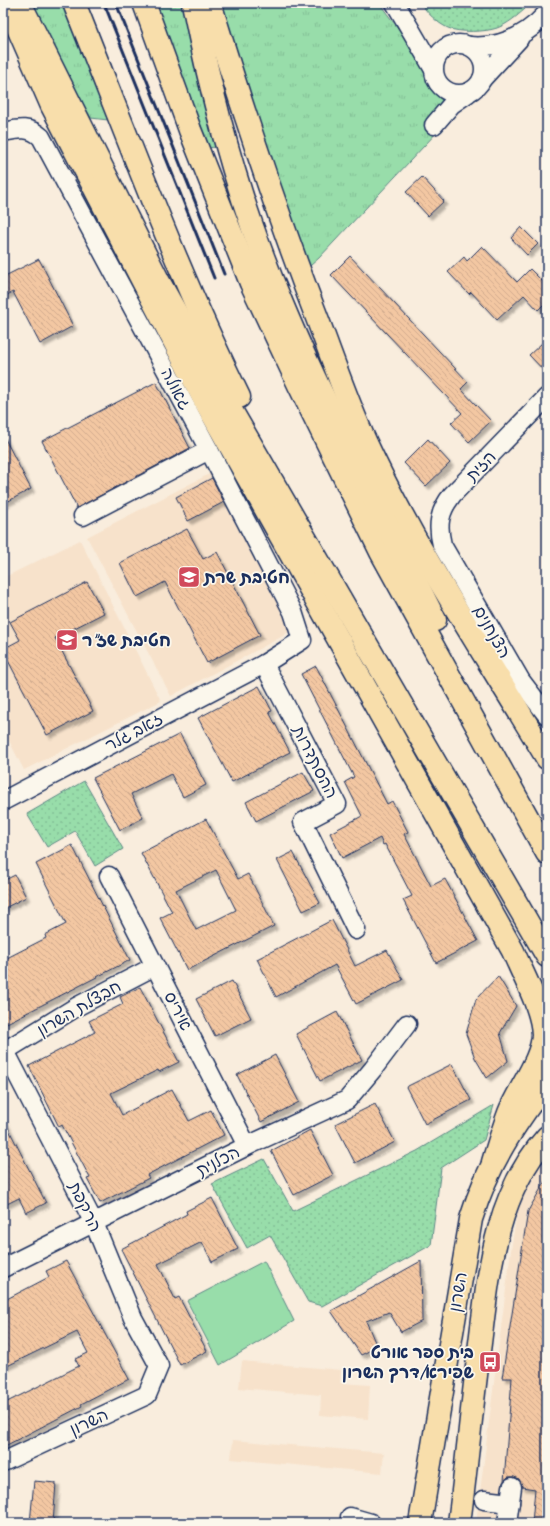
<svg xmlns="http://www.w3.org/2000/svg" width="550" height="1526" viewBox="0 0 550 1526" font-family="Caveat,'Playpen Sans Hebrew',sans-serif">
<defs>
<pattern id="grass-tufts" width="24" height="20" patternUnits="userSpaceOnUse"><rect width="24" height="20" fill="#98ddaa"/><path d="M3 7l-1-3M5 7V3M7 7l1-3M15 17l-1-3M17 17v-4M19 17l1-3" fill="none" stroke="#82be95"/></pattern>
<pattern id="park-dots" width="8" height="8" patternUnits="userSpaceOnUse"><rect width="8" height="8" fill="#98ddaa"/><path d="M2 2h.1M6 6h.1" fill="none" stroke="#82be95" stroke-width="1.8" stroke-linecap="round"/></pattern>
<pattern id="building-back-hatch" width="6" height="6" patternUnits="userSpaceOnUse"><rect width="6" height="6" fill="#f3c7a2"/><path d="M-1 5l2 2M0 0l6 6M5-1l2 2" fill="none" stroke="#d0ab8e"/></pattern>
<filter id="shadow"><feDropShadow dx="3.5" dy="3.5" stdDeviation="1" flood-color="#0004"/></filter>
</defs>
<rect width="100%" height="100%" fill="#f9eddd"/>
<filter id="ink" filterUnits="userSpaceOnUse"><feTurbulence type="fractalNoise" baseFrequency=".025" numOctaves="2"/><feDisplacementMap in="SourceGraphic" scale="8" xChannelSelector="R" yChannelSelector="G"/><feConvolveMatrix kernelMatrix="1 2 1 2 8 2 1 2 1" color-interpolation-filters="sRGB"/></filter>
<g filter="url(#ink)">
<g fill="#f7e2cb">
<path d="M217,470L296,626L283,636L171,696L87,537Z"/>
<path d="M80,540L161,701L24,770L3,729V578Z"/>
<path d="M547,1135V1523H476L511,1250L523,1176Z"/>
<path d="M242,1361L341,1370L340,1383L370,1385L368,1419L320,1415L321,1395L239,1388Z"/>
<path d="M233,1440L384,1453L382,1473L231,1459Z"/>
</g>
<g fill="url(#grass-tufts)" stroke="#5a8684">
<path d="M30,3H64L108,120L91,118L47,38Z"/>
<path d="M154,3H183L199,86L217,147L206,148Z"/>
<path d="M218,3H379L419,56L441,92L470,97L319,258L302,273Z"/>
</g>
<g fill="url(#park-dots)" stroke="#5a8684">
<path d="M421,3H519L525,9C517,16 508,24 497,28C486,32 459,33 448,28C437,23 427,13 421,3Z"/>
<path d="M84,781L123,849L95,866L75,831L47,847L27,814Z"/>
<path d="M494,1105L484,1140L441,1168L431,1245L322,1306L308,1302L270,1235L247,1248L212,1184L264,1159L293,1211L417,1151Z"/>
</g>
<path fill="#98ddaa" stroke="#5a8684" d="M264,1261L294,1321L220,1365L187,1301Z"/>
<g fill="url(#building-back-hatch)" stroke="#1b2f5e" fill-rule="evenodd" filter="url(#shadow)">
<path d="M422,177L444,201L428,216L406,192Z"/>
<path d="M521,227L538,244L527,255L511,238Z"/>
<path d="M482,246L517,282L530,269L547,286V301L538,310L524,295L497,320L471,292L469,294L448,272L464,257L467,261Z"/>
<path d="M350,256L468,382L461,389L491,421L469,442L451,423L462,413L331,275Z"/>
<path d="M39,259L73,326L40,344L13,292L3,297V277Z"/>
<path d="M542,343L547,349V374L529,355Z"/>
<path d="M156,382L190,448L77,508L42,441Z"/>
<path d="M3,435L31,489L3,504Z"/>
<path d="M428,439L450,463L426,486L404,463Z"/>
<path d="M212,478L224,502L188,521L176,497Z"/>
<path d="M187,529L203,559L217,552L260,635L207,663L165,582L137,597L120,563Z"/>
<path d="M87,582L104,613L55,638L93,711L47,735L3,651V649L20,640L10,622Z"/>
<path d="M316,666L387,804L392,801L408,832L404,834L431,886L445,879L478,941L436,963L403,900L412,896L385,844L383,845L380,838L342,858L330,833L362,816L345,782L354,777L301,674Z"/>
<path d="M259,686L272,711L269,712L290,752L232,782L198,718Z"/>
<path d="M180,734L206,785L183,797L171,774L131,794L143,818L120,830L93,778Z"/>
<path d="M303,772L314,791L256,821L246,802Z"/>
<path d="M206,819L238,879L248,874L274,926L187,970L160,918L172,912L141,853ZM216,870L236,910L196,930L176,890Z"/>
<path d="M72,845L130,960L3,1025V960L46,938L45,935L66,924L36,864Z"/>
<path d="M293,852L320,903L303,911L277,860Z"/>
<path d="M15,875L26,897L3,909V881Z"/>
<path d="M332,920L355,966L387,950L403,980L356,1004L335,965L276,997L257,959Z"/>
<path d="M498,976L516,1006L500,1033L508,1061L487,1078L475,1058L466,1034L476,999Z"/>
<path d="M232,981L251,1018L215,1036L196,999Z"/>
<path d="M140,987L179,1062L159,1072L158,1070L111,1093L122,1115L172,1089L189,1121L211,1110L224,1135L147,1175L149,1178L100,1203L87,1179L90,1178L62,1125L59,1127L29,1066L95,1032L89,1021L123,1004L120,997Z"/>
<path d="M337,1012L362,1060L320,1081L296,1034Z"/>
<path d="M275,1055L299,1102L261,1122L237,1075Z"/>
<path d="M452,1064L471,1100L425,1124L406,1087Z"/>
<path d="M375,1104L395,1142L355,1163L335,1124Z"/>
<path d="M3,1118L46,1203L26,1213L19,1198L3,1206Z"/>
<path d="M310,1130L333,1175L294,1195L271,1151Z"/>
<path d="M547,1178V1277L544,1305H547V1523H532L535,1489L522,1487L519,1479L514,1477H508L504,1481L512,1378H502L528,1211Z"/>
<path d="M212,1198L238,1249L212,1262L202,1242L158,1264L175,1299L179,1297L207,1351L180,1365L121,1249L187,1214L186,1211Z"/>
<path d="M66,1261L129,1379L81,1404L82,1406L3,1447V1404L79,1366L75,1359L88,1353L77,1332L3,1368V1301L49,1277L46,1271Z"/>
<path d="M421,1261L422,1321L401,1332L389,1312L366,1321L377,1347L361,1355L331,1311Z"/>
<path d="M34,1481L56,1483L53,1523H30Z"/>
</g>
<g fill="none" stroke-linecap="round" stroke-linejoin="round">
<g stroke="#1b2f5e" stroke-width="21">
<g id="minor">
<path d="M395,3L433,68"/>
<circle cx="459" cy="69" r="25"/>
<path d="M469,46C501,49 526,36 547,13"/>
<path d="M482,79L519,39"/>
<path d="M434,125L452,104L468,93"/>
<path d="M3,132C18,129 29,126 41,137L209,450L293,612L302,640L264,664L3,801"/>
<path d="M547,397L452,495C439,512 437,525 442,545L521,681L547,715"/>
<path d="M83,516L209,450"/>
<path d="M264,664L337,804L303,822L356,930"/>
<path d="M109,876L247,1146"/>
<path d="M3,1052L78,1006L155,966"/>
<path d="M3,1268L247,1146L347,1100L373,1069L407,1024"/>
<path d="M3,1462L147,1395L159,1366L133,1318L94,1223L5,1051"/>
<path d="M484,1500L510,1503"/>
<path d="M350,1517L371,1523"/>
<path d="M507,1523L512,1487"/>
</g>
</g>
<g stroke="#1b2f5e" stroke-width="25">
<g id="major">
<path d="M7,3L52,106L205,401L513,951C523,975 542,1008 543,1034C543,1058 518,1090 509,1113C503,1129 498,1146 493,1162"/>
<path d="M210,3C243,111 278,217 319,323C334,363 348,404 366,443C417,553 485,654 547,758"/>
<path d="M420,1523L471,1219C488,1164 513,1126 547,1081"/>
<path d="M459,1523C467,1463 472,1403 480,1343C489,1270 496,1194 547,1137"/>
</g>
</g>
<g stroke="#1b2f5e" stroke-width="25">
<g id="highway">
<path d="M20,3L158,280L209,372L547,956"/>
<path d="M74,3C127,135 176,269 239,397"/>
<path d="M144,3L190,130L251,283L299,385L381,552L547,853"/>
<path d="M193,3C213,105 241,208 282,304C327,412 383,516 435,620"/>
</g>
</g>
<use href="#minor" stroke="#fbf7ec" stroke-width="18"/>
<use href="#major" stroke="#f8deab" stroke-width="22"/>
<use href="#highway" stroke="#f8deab" stroke-width="22"/>
<g stroke="#1b2f5e" stroke-width="3">
<path d="M104,3L214,278"/>
<path d="M116,3L224,274"/>
</g>
</g>
</g>
<defs>
<g id="school-square" transform="scale(1.15)"><rect x="-9" y="-9" width="18" height="18" rx="4" fill="#d1495b" stroke="#fbf7ec"/><path d="M0-5L7-2L0 1L-7-2ZM-4 1L0 2.5L4 1V4Q0 6-4 4Z" fill="#fff"/></g>
<g id="bus-square" transform="scale(1.15)"><rect x="-9" y="-9" width="18" height="18" rx="4" fill="#d1495b" stroke="#fbf7ec"/><path d="M-5-6H5V4H4V6H2V4H-2V6H-4V4H-5ZM-3.5-4V0h7V-4ZM-3.5 1.2v1.5H-2V1.2ZM2 1.2v1.5H3.5V1.2Z" fill="#fff"/></g>
</defs>
<g fill-rule="evenodd">
<use href="#school-square" x="189" y="577"/>
<use href="#school-square" x="67" y="640"/>
<use href="#bus-square" x="490" y="1362"/>
</g>
<g text-anchor="middle" dominant-baseline="central" stroke-width="3.5" stroke-linejoin="round" paint-order="stroke">
<g font-size="17" fill="#1b2f5e" stroke="#fbf7ec">
<text transform="translate(176 389) rotate(62)">גאולה</text>
<text transform="translate(481 466) rotate(-46)">הזית</text>
<text transform="translate(492 632) rotate(60)">הצנחנים</text>
<text transform="translate(134 732) rotate(-28)">זאב גלר</text>
<text transform="translate(315 762) rotate(63)">ההסתדרות</text>
<text transform="translate(79 1008) rotate(-30)">חבצלת השרון</text>
<text transform="translate(178 1011) rotate(63)">איריס</text>
<text transform="translate(218 1161) rotate(-27)">הכלנית</text>
<text transform="translate(85 1207) rotate(64)">הרקפת</text>
<text transform="translate(458 1292) rotate(-80)">השרון</text>
<text transform="translate(89 1422) rotate(-25)">השרון</text>
</g>
<g font-size="17" font-weight="bold" fill="#1b2f5e" stroke="#fbf7ec" text-anchor="start">
<text x="204" y="577">חטיבת שרת</text>
<text x="82" y="640">חטיבת שז"ר</text>
<text x="474" y="1352" text-anchor="end">בית ספר אורט<tspan x="474" dy="20">שפירא/דרך השרון</tspan></text>
</g>
</g>
<rect width="550" height="1526" fill="none" stroke="#fbf7ec" stroke-width="16"/>
<rect x="8" y="8" width="534" height="1510" fill="none" stroke="#1b2f5e" stroke-width="1.5" filter="url(#ink)"/>
</svg>
